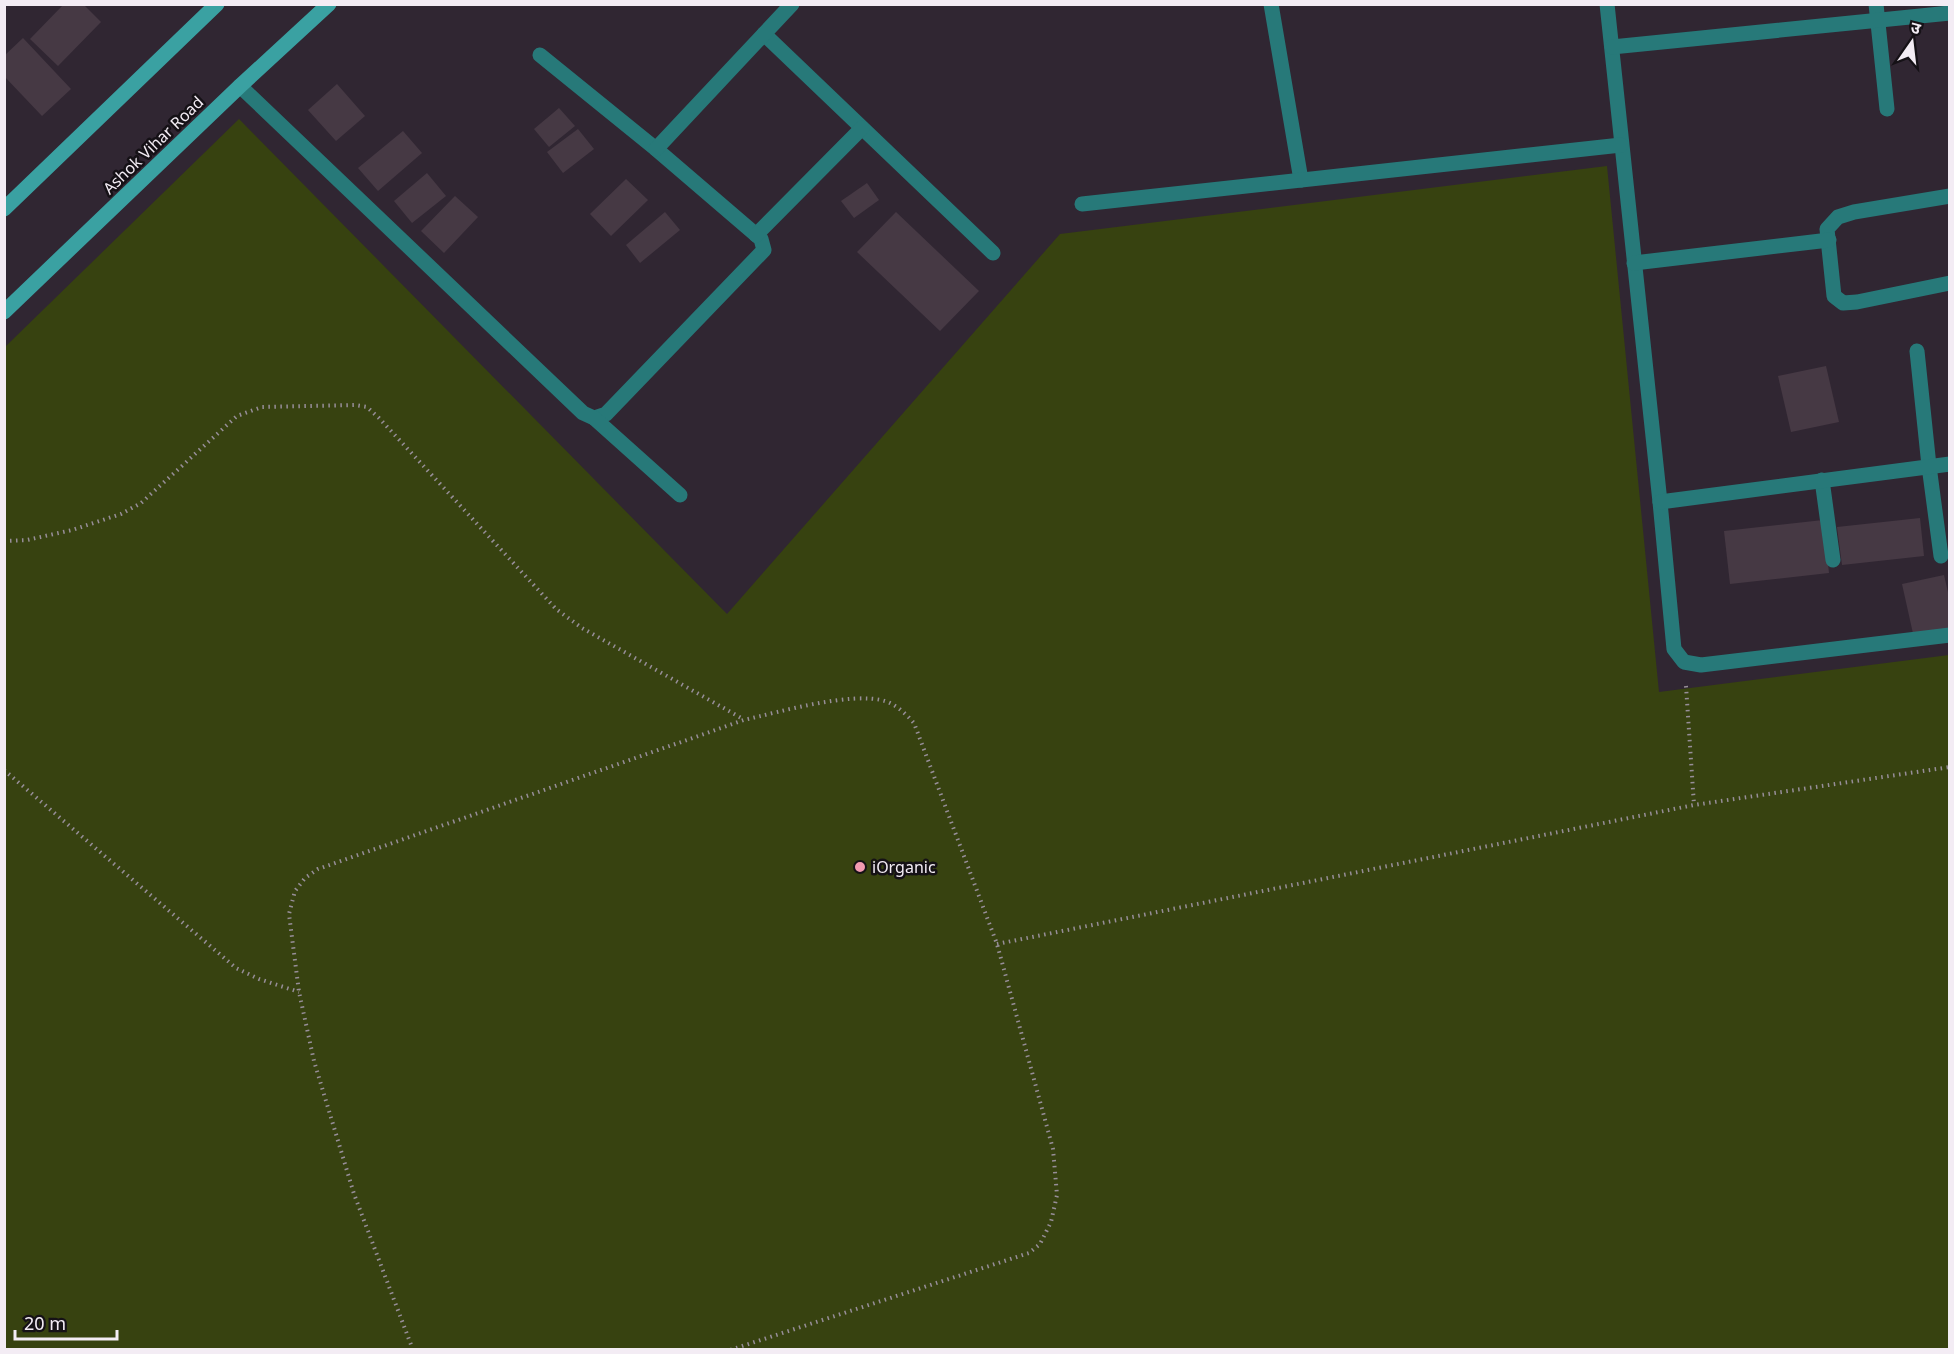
<svg xmlns="http://www.w3.org/2000/svg" width="1954" height="1354" viewBox="0 0 1954 1354" font-family="'Noto Sans','Noto Sans Devanagari',sans-serif">
<rect width="100%" height="100%" fill="#302632"/>
<path fill="#374210" d="M239,119L727,614L1060,234L1607,166L1659,692L1949,655V1349H5V347Z"/>
<g fill="#463944">
<path d="M64,4H83L101,22L58,66L30,39Z"/>
<path d="M23,38L71,89L42,116L4,76V56Z"/>
<path d="M337,84L365,116L336,141L308,110Z"/>
<path d="M559,108L575,126L549,147L534,129Z"/>
<path d="M578,129L594,149L563,173L547,152Z"/>
<path d="M403,131L422,153L378,191L358,168Z"/>
<path d="M427,173L446,196L412,223L394,201Z"/>
<path d="M626,179L648,200L611,236L590,214Z"/>
<path d="M867,183L879,200L854,218L841,201Z"/>
<path d="M455,196L478,217L444,253L421,231Z"/>
<path d="M665,212L680,230L640,263L626,245Z"/>
<path d="M896,212L979,291L940,331L857,252Z"/>
<path d="M1826,366L1839,422L1791,432L1778,376Z"/>
<path d="M1920,518L1924,556L1842,565L1837,527Z"/>
<path d="M1823,520L1829,573L1730,584L1724,531Z"/>
<path d="M1944,575L1950,601V629L1914,638L1902,584Z"/>
</g>
<g fill="none" stroke-linecap="round" stroke-linejoin="round">
<g stroke="#978e98" stroke-width="4" stroke-dasharray="1.5 4.5" stroke-linecap="butt">
<path d="M4,541L27,540L72,530L121,514L141,503L237,416L262,407L355,405L367,407L379,418L556,609L582,628L743,719"/>
<path d="M1686,686L1694,805"/>
<path d="M4,770L236,968L259,979L299,992"/>
<path d="M997,944L1694,805L1950,767"/>
<path d="M413,1350L354,1194L314,1061L299,992L289,914L295,891L305,878L318,869L744,720C779,712 852,691 885,701C897,705 906,714 914,723L997,944L1053,1149L1057,1195L1051,1222L1040,1244L1029,1253L730,1350"/>
</g>
<g stroke="#277979" stroke-width="15">
<path d="M1271,4L1301,180"/>
<path d="M1607,4L1660,502L1674,649L1684,662L1701,665L1950,635"/>
<path d="M1876,4L1887,109"/>
<path d="M764,34L993,253"/>
<path d="M1612,47L1950,13"/>
<path d="M540,55L656,149L761,239L764,250L606,414L594,418"/>
<path d="M240,86L583,413L594,418L680,495"/>
<path d="M656,149L792,4"/>
<path d="M1950,196L1854,212L1838,217L1827,229L1834,296L1843,303L1857,302L1950,283"/>
<path d="M1082,204L1621,145"/>
<path d="M756,235L862,128"/>
<path d="M1634,263L1829,240"/>
<path d="M1917,351L1929,466L1941,556"/>
<path d="M1822,480L1833,560"/>
<path d="M1660,502L1950,464"/>
</g>
<g stroke="#3aa1a2" stroke-width="15">
<path d="M4,209L217,4"/>
<path d="M4,312L240,86L329,4"/>
</g>
</g>
<circle fill="#f19ab1" stroke="#151116" stroke-width="2" cx="860" cy="867" r="6"/>
<g text-anchor="middle" dominant-baseline="central" stroke-width="5" stroke-linejoin="round" paint-order="stroke">
<g font-size="16" fill="#f3ecf4" stroke="#151116">
<text transform="translate(153 145) rotate(-44)">Ashok Vihar Road</text>
</g>
<g font-size="16" fill="#f3ecf4" stroke="#151116" text-anchor="start">
<text x="872" y="867">iOrganic</text>
</g>
</g>
<rect width="1954" height="1354" fill="none" stroke="#f3ecf4" stroke-width="12"/>
<g transform="translate(1912 42) rotate(14)" stroke="#151116" stroke-width="4.5" paint-order="stroke">
<path d="M0-4.5L10 22L0 15L-10 22Z" fill="#f3ecf4"/>
<text y="-9" font-size="16" font-weight="bold" text-anchor="middle" fill="#f3ecf4">उ</text>
</g>
<path d="M15 1330v9h102v-9" fill="none" stroke="#f3ecf4" stroke-width="3"/>
<text x="24" y="1330" font-size="18" fill="#f3ecf4" stroke="#151116" stroke-width="4.5" paint-order="stroke">20 m</text>
</svg>
